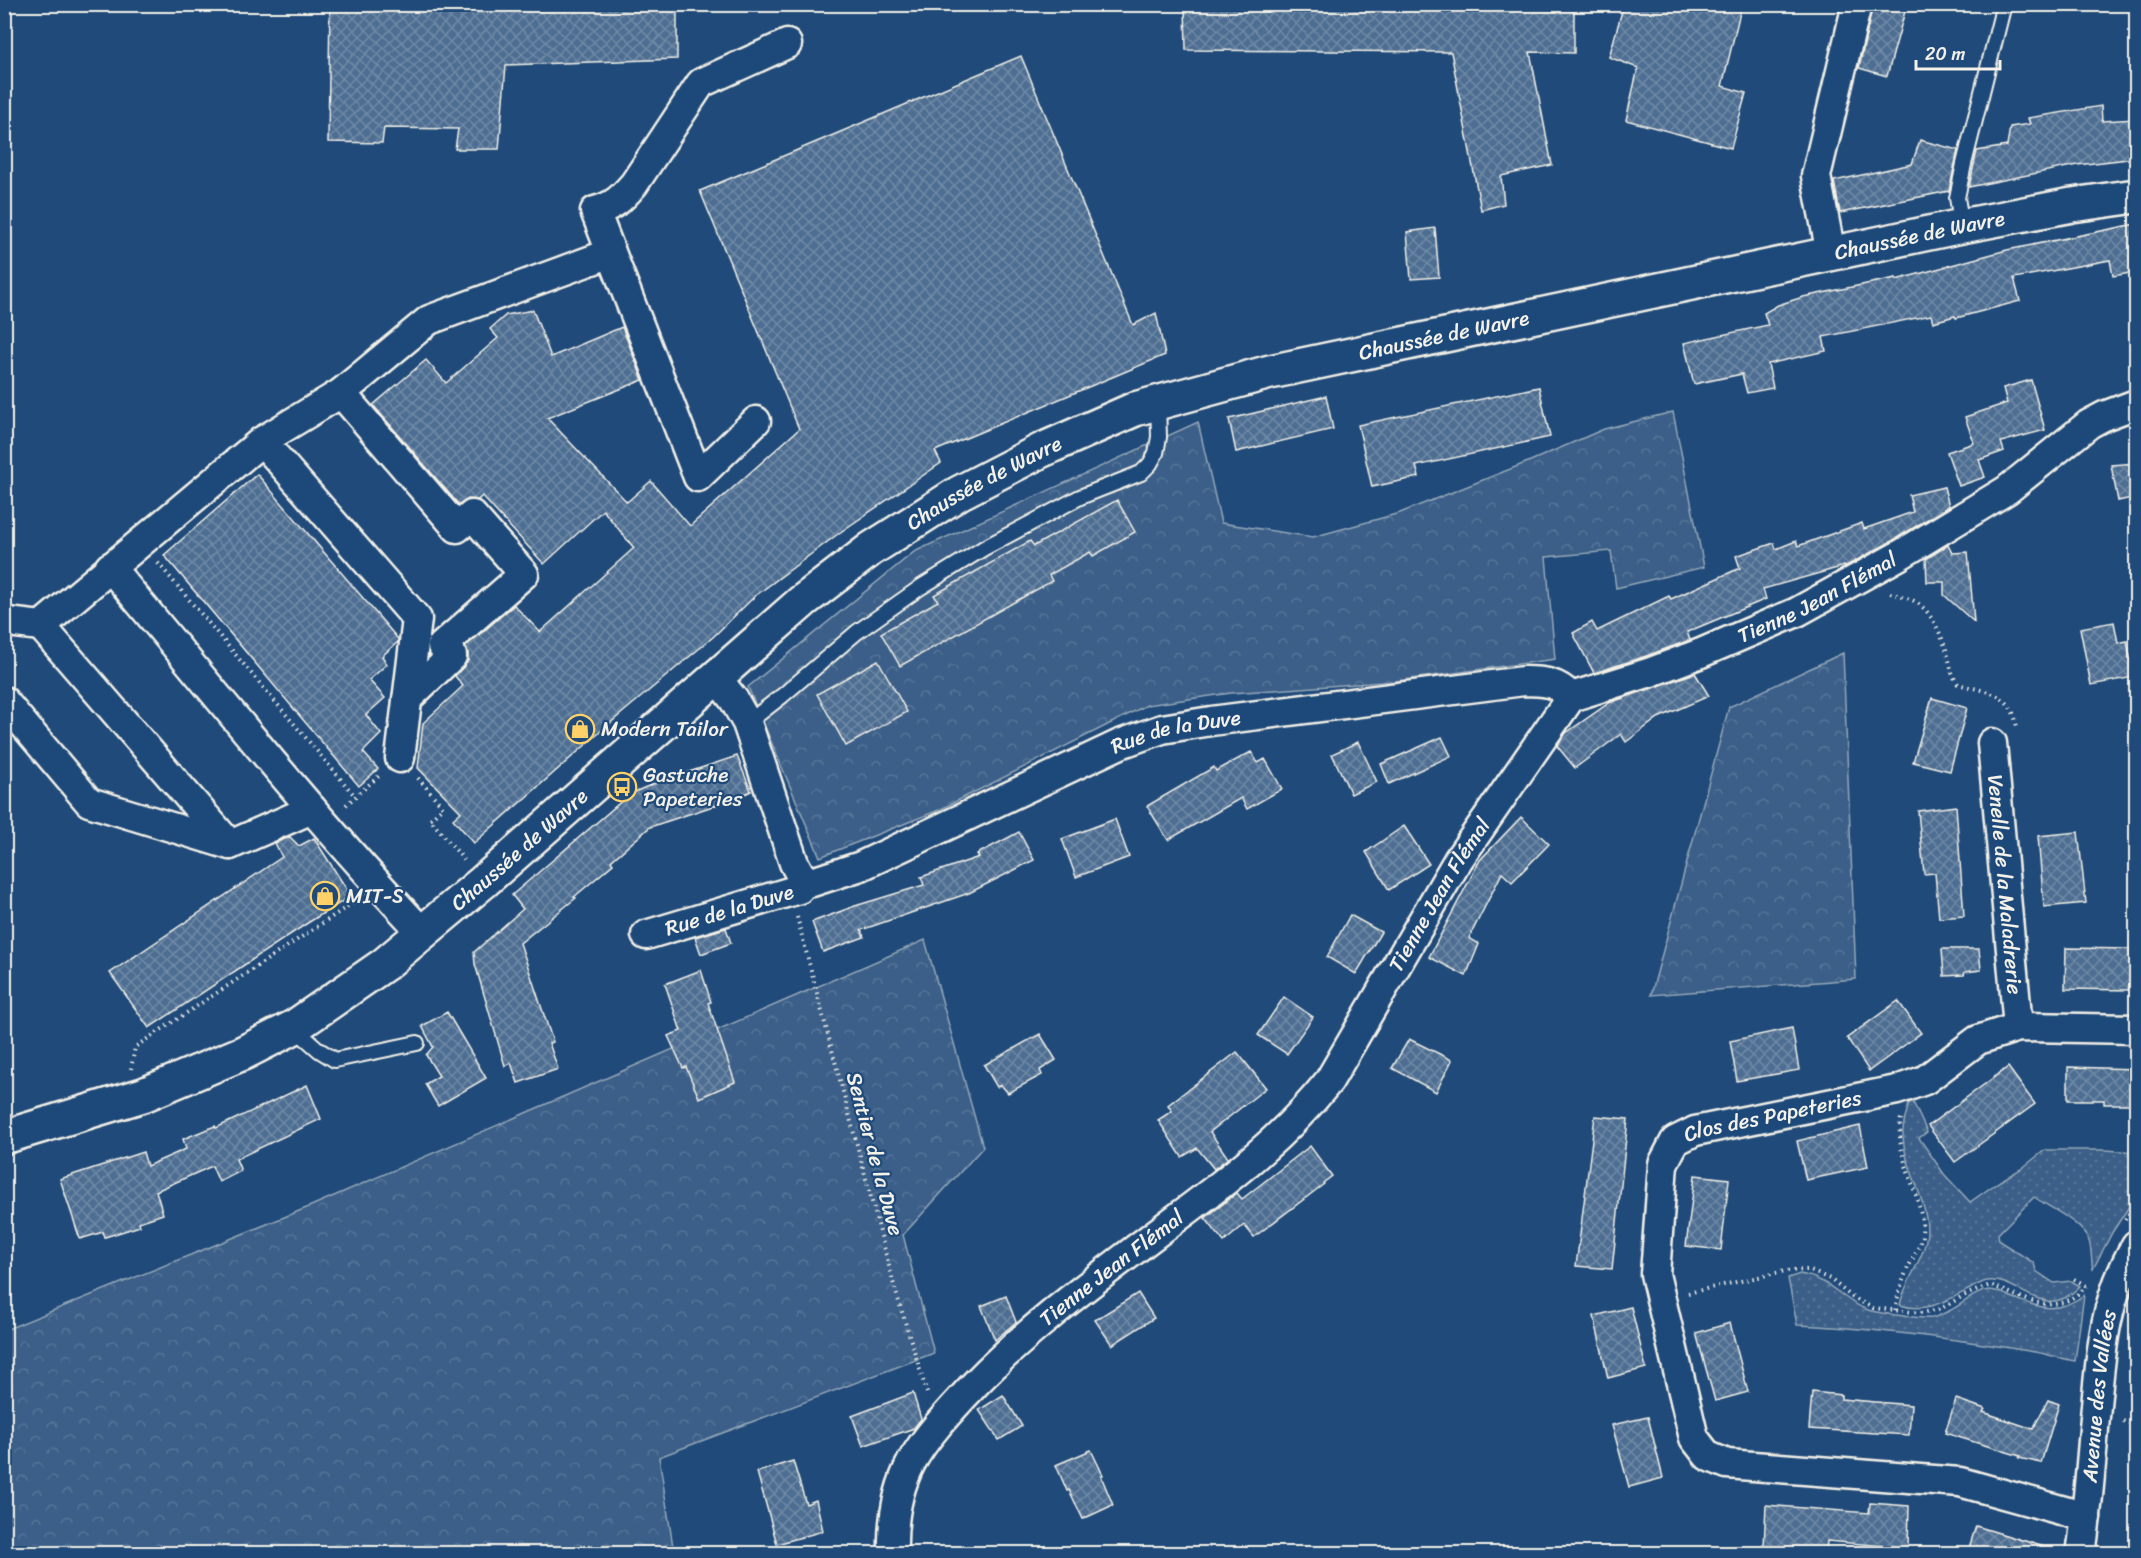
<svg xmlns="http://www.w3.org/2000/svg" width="2141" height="1558" viewBox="0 0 2141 1558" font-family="Sriracha,sans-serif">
<defs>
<pattern id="grass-dots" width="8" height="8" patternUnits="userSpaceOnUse" patternTransform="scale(1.5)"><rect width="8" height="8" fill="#3a5f88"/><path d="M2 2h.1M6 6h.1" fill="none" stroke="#577699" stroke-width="1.8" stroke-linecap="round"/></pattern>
<pattern id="forest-crowns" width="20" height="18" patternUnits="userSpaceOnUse" patternTransform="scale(1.5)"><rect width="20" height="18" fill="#3a5f88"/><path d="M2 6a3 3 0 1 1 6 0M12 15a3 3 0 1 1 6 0" fill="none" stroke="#577699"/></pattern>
<pattern id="building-cross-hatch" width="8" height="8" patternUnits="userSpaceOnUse" patternTransform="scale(1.5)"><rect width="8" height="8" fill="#4d6e92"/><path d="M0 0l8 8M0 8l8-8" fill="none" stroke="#708aa6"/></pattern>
</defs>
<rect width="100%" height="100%" fill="#1f4a7a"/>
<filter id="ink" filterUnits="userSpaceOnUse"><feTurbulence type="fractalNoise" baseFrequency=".0167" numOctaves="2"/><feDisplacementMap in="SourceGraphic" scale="12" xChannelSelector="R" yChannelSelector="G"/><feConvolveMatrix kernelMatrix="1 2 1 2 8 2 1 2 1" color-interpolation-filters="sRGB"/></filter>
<g filter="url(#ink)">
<g fill="url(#grass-dots)" stroke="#97a8b8" stroke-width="1.5">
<path d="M1913,1102L1927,1132L1919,1138L1944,1174L1970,1202L2000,1181L2021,1169L2045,1150H2105L2136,1152V1196L2113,1231L2093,1269C2091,1261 2092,1250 2089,1241C2084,1224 2049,1207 2034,1197L1998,1234L1999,1241L2034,1263L2036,1271L2054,1283L2071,1281L2080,1286C2043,1325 2019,1276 1987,1281C1981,1282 1975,1286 1970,1289C1948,1300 1925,1314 1900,1305C1905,1279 1927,1257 1927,1230C1927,1196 1902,1165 1903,1131C1903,1122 1907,1112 1909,1103Z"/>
<path d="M1800,1274C1831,1279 1842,1301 1868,1310C1876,1313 1924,1319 1932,1318C1937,1317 1944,1313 1949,1311C1962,1305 1974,1292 1989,1290C1997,1290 2005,1294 2011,1297C2040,1308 2057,1315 2084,1295L2075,1361C2061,1359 2048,1354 2035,1352C1956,1339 1877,1328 1797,1325L1788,1278Z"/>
</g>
<g fill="url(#forest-crowns)" stroke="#97a8b8" stroke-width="1.5">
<path d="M1673,412L1704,567L1616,588L1611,551L1546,557L1555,659L1396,681L1231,693L1147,705L939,810L820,857L748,687L914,552L1198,422L1221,523L1313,537L1400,513L1528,462L1604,429Z"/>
<path d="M1843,653L1856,979L1651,995L1729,707Z"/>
<path d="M925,940L983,1147L903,1235L934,1353L659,1457L674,1553L5,1554V1330L304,1209Z"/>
</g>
<g fill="url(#building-cross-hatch)" stroke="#f4f1e8" stroke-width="1.5">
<path d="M330,4H677V59L506,65L499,149H455L458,129L384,128L382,143L328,142Z"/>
<path d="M1185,4H1574V53L1530,52L1552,165L1501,176L1504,204L1481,210L1451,52L1186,50Z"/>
<path d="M1624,4H1742L1722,86L1746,93L1731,148L1626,120L1638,68L1609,57Z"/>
<path d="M1873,4H1907L1887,76L1859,68Z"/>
<path d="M1021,56L1133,325L1156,313L1165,355L935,451L941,463L842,531L755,596L713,637L615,719L474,843L453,819L461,812L418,768L423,723L463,686L455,676L468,661V652L465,647L514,605L540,632L634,548L603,510L544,564L482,496L478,500L468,499L459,505L373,405L426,360L446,383L498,338L490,329L506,315L533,310L551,357L622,327L643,380L547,418L627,502L651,481L690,526L799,429L700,191Z"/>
<path d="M2101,106L2102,121L2136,119V158L2077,165L1969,187L1977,151L2007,146L2010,127L2030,124L2028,118Z"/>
<path d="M1920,140L1958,150L1949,191L1840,213L1834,181L1912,164Z"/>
<path d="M2136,224V272L2113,276L2110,260L2014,278L2020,301L1956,318L1955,316L1933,322L1931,315L1823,337L1826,351L1768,364L1773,388L1747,393L1742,374L1694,384L1684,343L1768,325L1764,313L1778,305L1803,297L1896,278V280L2007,250Z"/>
<path d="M1435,228L1439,277L1411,279L1407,232Z"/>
<path d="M2031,380L2045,430L2001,442L2004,451L1979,460L1985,477L1959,486L1947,452L1974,443L1965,417L2007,403L2003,388Z"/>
<path d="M1539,387L1550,437L1416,466L1419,477L1372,487L1358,425Z"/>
<path d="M1326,396L1333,429L1236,452L1229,419Z"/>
<path d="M2136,463V497L2118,501L2111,465Z"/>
<path d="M257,474L398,639V642L382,656L387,664L369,680L385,698L366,715L381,734L363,752L378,769L359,786L164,555Z"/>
<path d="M1944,487L1949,506L1892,541L1848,565L1763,589L1766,599L1687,632L1690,640L1646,656L1594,673L1573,633L1592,622L1597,631L1669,596L1671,599L1740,568L1736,556L1774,543L1776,549L1796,541L1798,546L1862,523L1864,529L1913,512L1909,495Z"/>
<path d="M1117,500L1135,532L1093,556L1090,552L1049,575L1052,581L900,666L881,633L938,601L934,595L1030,541L1034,546Z"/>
<path d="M1948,545L1952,553L1968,552L1974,622L1944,595V582H1927L1926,559Z"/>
<path d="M2114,622L2118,643L2127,641L2134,677L2091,685L2080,628Z"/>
<path d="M878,660L907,712L846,746L817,694Z"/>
<path d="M1695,673L1709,696L1658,718L1626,742L1621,734L1575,768L1557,746L1566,733L1609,703Z"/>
<path d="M1932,698L1967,708L1950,771L1913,762Z"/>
<path d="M1442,737L1451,756L1389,784L1381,764Z"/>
<path d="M1358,742L1377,782L1351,794L1332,754Z"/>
<path d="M1251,752L1258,763L1265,759L1282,789L1247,809L1241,798L1168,840L1147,806L1214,767L1216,771Z"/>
<path d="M737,756L751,791L734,799L650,827L611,861L613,864L574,897L576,898L520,943L553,1042L549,1043L558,1069L518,1083L511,1063L505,1066L475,964L474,952L523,909L512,895L630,794L653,784Z"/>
<path d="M1956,806L1964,916L1939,918L1935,873L1924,874L1918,811Z"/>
<path d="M1521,817L1549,844L1512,882L1502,873L1469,938L1479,944L1466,976L1429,957L1480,860Z"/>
<path d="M1115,819L1129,857L1076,877L1062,839Z"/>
<path d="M1404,826L1429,864L1389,890L1366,852Z"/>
<path d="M1019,832L1034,860L969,893L861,930L864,937L823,952L812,922L855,906L924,885L921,877L979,857L977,854Z"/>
<path d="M2078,832L2086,903L2044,907L2038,836Z"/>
<path d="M290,837L299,846L314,838L351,896L306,924L149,1028L110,973L282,857L275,843Z"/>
<path d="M1350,915L1381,932L1356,974L1327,957Z"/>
<path d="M726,928L731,943L701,954L695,937Z"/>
<path d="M2066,948L2132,949L2129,990L2065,989Z"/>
<path d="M1942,949H1979L1981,970L1965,972L1964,975L1944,976Z"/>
<path d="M701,970L711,1002L708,1003L735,1082L699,1098L686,1067L683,1068L668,1036L681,1031L665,984Z"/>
<path d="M1284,997L1313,1017L1287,1054L1258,1035Z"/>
<path d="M1898,1001L1921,1033L1869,1071L1847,1038Z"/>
<path d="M447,1012L486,1078L438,1106L425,1084L439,1076L426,1055L433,1047L422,1026Z"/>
<path d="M1792,1028L1799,1070L1737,1081L1730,1041Z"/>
<path d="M1040,1034L1056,1060L1040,1070L1042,1075L1008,1093L1001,1085L997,1087L984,1065Z"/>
<path d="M1409,1039L1452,1060L1436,1092L1392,1068Z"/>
<path d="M1237,1052L1266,1088L1210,1132L1228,1158L1214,1169L1197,1148L1182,1157L1158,1120L1172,1111L1168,1105Z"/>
<path d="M2008,1067L2035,1104L1955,1162L1928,1126Z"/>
<path d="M2068,1067L2136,1069V1104H2104V1100H2068Z"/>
<path d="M307,1085L321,1119L236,1159L241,1171L219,1182L212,1166L156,1191L163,1214L139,1222L140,1226L105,1237L103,1232L80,1239L60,1179L143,1152L147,1166L186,1149L183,1139L215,1126L216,1128Z"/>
<path d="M1595,1116L1628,1119L1612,1269L1576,1266Z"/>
<path d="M1860,1126L1868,1167L1806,1180L1797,1141Z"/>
<path d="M1310,1146L1332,1176L1323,1183L1324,1184L1254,1237L1244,1225L1224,1242L1205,1218L1237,1193L1242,1199Z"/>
<path d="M1695,1175L1729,1179L1721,1250L1686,1246Z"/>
<path d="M1138,1293L1154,1318L1112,1345L1095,1320Z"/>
<path d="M1006,1296L1016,1322L995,1340L981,1306Z"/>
<path d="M1631,1307L1646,1368L1608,1378L1594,1316Z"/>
<path d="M1730,1323L1748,1392L1715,1401L1696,1333Z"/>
<path d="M1812,1392L1841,1395V1399L1911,1405L1909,1435L1809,1429Z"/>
<path d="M913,1393L921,1419L914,1428L863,1446L852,1416Z"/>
<path d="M1003,1395L1022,1426L999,1440L979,1410Z"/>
<path d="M1956,1399L1985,1409L1983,1412L2033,1429L2048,1400L2059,1404L2041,1463L2019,1458L2020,1456L1945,1433Z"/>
<path d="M1648,1417L1663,1478L1629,1487L1612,1425Z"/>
<path d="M1091,1450L1103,1475L1101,1476L1113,1505L1083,1519L1069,1490L1067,1491L1056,1465Z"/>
<path d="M793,1461L806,1504L816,1500L823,1531L777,1544L757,1472Z"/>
<path d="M1870,1503L1909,1506L1908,1548L1827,1541L1826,1551L1764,1547L1766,1505L1869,1513Z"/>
<path d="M1976,1526L2048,1548L2047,1554H1967Z"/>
</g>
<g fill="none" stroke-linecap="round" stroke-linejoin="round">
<g stroke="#f4f1e8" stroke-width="18">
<g id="lane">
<path d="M1962,226L1957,198L1964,164L2004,4"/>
<path d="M747,723L782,696L857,632L921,587L984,548L1080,497L1141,473L1150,464L1156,453L1159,437L1158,401"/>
<path d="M294,1028L319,1050L335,1060L417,1043"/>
</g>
</g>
<g stroke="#f4f1e8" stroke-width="33">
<g id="street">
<path d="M1831,254L1816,176L1857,4"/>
<path d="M341,393L457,528L472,515L524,574L442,646L452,656L407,699"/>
<path d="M756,421L698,477L595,211C614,206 621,199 634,184L701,83L787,44"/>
<path d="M262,441L417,619L400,758"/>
<path d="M110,567C213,690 313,816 422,932"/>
<path d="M4,625L8,622L41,626"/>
<path id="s1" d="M716,677L734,700L747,723L794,863L801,876L812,882L861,866L1120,744L1162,729L1211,721L1524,681C1544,681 1557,682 1571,697"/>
<path d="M4,701L89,802L230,845"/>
<path id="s2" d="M1992,743L2018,1027"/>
<path d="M312,809L230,845L41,626L262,441L341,393L429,320L611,253"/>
<path id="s3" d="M646,935L799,889L801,876"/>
<path id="s4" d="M2086,1517L1960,1482L1727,1464L1708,1456L1694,1438L1655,1274L1663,1164L1675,1141L1695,1131L1897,1090L1925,1080L1978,1040L2018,1027L2136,1029"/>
<path id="s5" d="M893,1554C892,1522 897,1489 912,1461C928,1433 953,1408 975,1384C1035,1322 1106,1272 1174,1220C1231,1178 1285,1136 1329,1081L1458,860L1571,697L1651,672L1701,653L1797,612L1900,555L2007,490L2089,424L2104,416L2136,404"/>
<path id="s6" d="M2081,1554C2088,1508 2091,1463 2095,1417C2101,1353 2103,1302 2136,1245"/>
</g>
</g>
<g stroke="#f4f1e8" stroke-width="38">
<g id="secondary">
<path id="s7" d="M4,1137L143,1095L243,1053L294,1027L385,964L483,882L803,601L871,549L959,493L1042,450L1135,409L1270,372L1962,226L2072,205L2136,196"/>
</g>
</g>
<g stroke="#f4f1e8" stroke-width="4" stroke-dasharray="1.5 4.5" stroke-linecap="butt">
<path d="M158,563L355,796"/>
<path d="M1890,593C1900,596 1912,598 1920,605C1932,614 1941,635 1946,649C1950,661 1950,673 1958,684C1988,693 2012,691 2017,728"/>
<path d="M418,778L443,807L430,819L465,861"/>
<path d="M346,805L381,774"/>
<path d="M797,917L895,1289L927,1393"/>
<path d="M131,1069L135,1047L356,901"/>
<path d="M2125,1220L2136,1203"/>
<path d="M2074,1279L2087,1286"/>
<path d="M1688,1293L1785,1271L1808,1270L1830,1279L1852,1297L1873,1308L1922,1313L1942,1308L1963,1296L1990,1285C2026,1298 2056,1320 2086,1286"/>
<path d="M1895,1310C1898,1295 1902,1280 1909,1266C1914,1256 1920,1247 1922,1236C1926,1197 1893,1159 1901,1118"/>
<path d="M2123,1421L2136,1426"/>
</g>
<use href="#lane" stroke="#1f4a7a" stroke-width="14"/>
<use href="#street" stroke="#1f4a7a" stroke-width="28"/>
<use href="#secondary" stroke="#1f4a7a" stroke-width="33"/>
</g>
</g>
<defs>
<g id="shop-ring" transform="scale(1.5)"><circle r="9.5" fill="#1f4a7a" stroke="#ffd166" stroke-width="1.5"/><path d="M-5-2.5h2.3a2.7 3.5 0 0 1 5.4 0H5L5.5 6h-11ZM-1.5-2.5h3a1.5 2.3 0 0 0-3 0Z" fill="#ffd166"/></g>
<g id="bus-ring" transform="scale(1.5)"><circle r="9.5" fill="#1f4a7a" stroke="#ffd166" stroke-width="1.5"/><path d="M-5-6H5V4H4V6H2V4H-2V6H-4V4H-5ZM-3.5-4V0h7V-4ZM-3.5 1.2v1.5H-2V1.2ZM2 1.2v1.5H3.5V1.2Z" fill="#ffd166"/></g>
</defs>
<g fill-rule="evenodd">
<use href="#shop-ring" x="580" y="729"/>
<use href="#bus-ring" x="622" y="787"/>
<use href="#shop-ring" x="325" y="896"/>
</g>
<g text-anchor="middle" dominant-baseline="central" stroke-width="4.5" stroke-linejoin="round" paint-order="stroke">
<g font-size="21" fill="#f4f1e8" stroke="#1f4a7a">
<text stroke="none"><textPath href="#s7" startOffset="2164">Chaussée de Wavre</textPath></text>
<text stroke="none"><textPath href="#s7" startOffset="1678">Chaussée de Wavre</textPath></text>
<text stroke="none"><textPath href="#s7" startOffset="1192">Chaussée de Wavre</textPath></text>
<text stroke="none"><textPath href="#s5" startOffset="1383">Tienne Jean Flémal</textPath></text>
<text stroke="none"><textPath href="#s1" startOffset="626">Rue de la Duve</textPath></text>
<text stroke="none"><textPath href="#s7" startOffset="598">Chaussée de Wavre</textPath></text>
<text stroke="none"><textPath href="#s2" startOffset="142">Venelle de la Maladrerie</textPath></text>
<text stroke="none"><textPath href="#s5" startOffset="879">Tienne Jean Flémal</textPath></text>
<text stroke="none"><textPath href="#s3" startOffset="87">Rue de la Duve</textPath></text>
<text stroke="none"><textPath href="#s4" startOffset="814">Clos des Papeteries</textPath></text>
<text transform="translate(875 1154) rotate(75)">Sentier de la Duve</text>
<text stroke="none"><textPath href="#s5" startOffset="375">Tienne Jean Flémal</textPath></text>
<text stroke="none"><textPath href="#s6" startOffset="159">Avenue des Vallées</textPath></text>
</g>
<g font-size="21" fill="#f4f1e8" stroke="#1f4a7a" text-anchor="start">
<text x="601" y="729">Modern Tailor</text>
<text x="643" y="775">Gastuche<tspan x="643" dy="24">Papeteries</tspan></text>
<text x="346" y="896">MIT-S</text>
</g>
</g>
<rect width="2141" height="1558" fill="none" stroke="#1f4a7a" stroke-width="24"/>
<rect x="12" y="12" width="2117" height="1534" fill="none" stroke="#f4f1e8" stroke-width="2" filter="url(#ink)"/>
<path d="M1916 60v9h84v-9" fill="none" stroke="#f4f1e8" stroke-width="3"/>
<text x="1925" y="60" font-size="18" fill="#f4f1e8" stroke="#1f4a7a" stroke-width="4.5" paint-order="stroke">20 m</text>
</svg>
